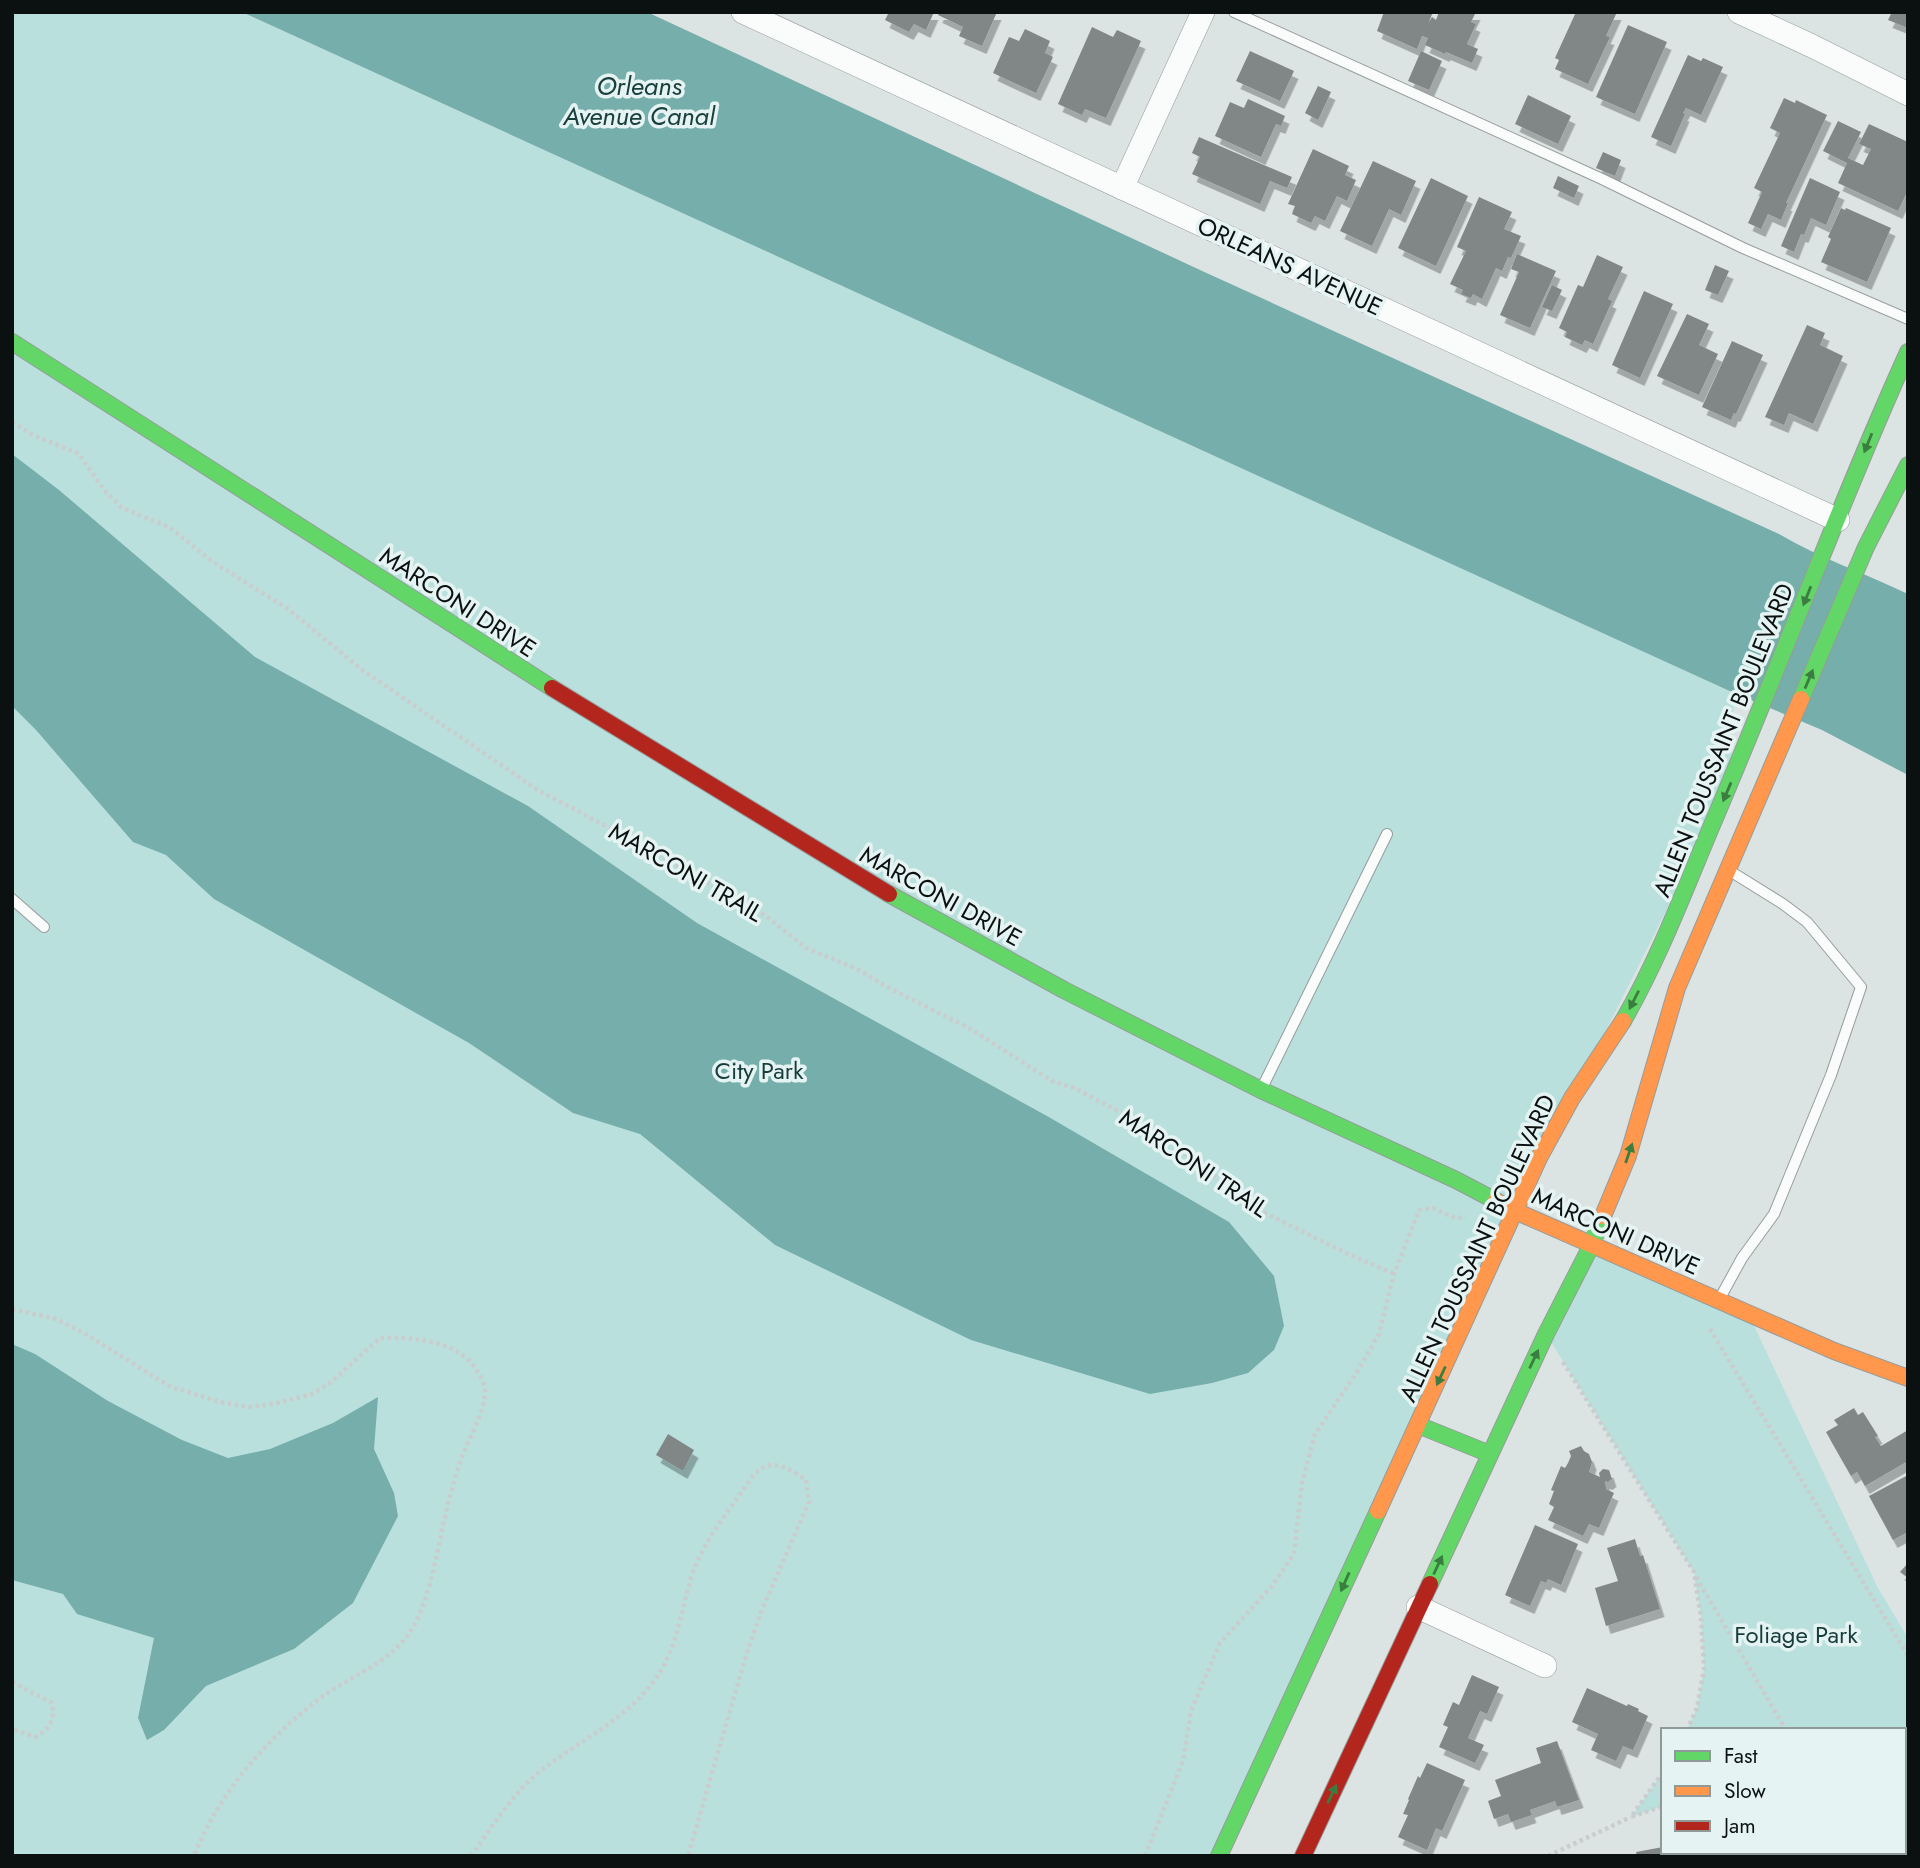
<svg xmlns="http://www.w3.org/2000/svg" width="1920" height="1868" viewBox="0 0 1920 1868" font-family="Jost,sans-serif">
<defs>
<filter id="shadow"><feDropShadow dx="4.5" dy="8" stdDeviation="0" flood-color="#0004"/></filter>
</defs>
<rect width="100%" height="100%" fill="#dce4e3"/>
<g fill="#bae0dd">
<path d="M12,12H242L1734,693L1730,784L1572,1098L1219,1856H12Z"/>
<path d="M1591,1246L1748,1313L1878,1588L1908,1638V1856H1860L1855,1852H1904V1730H1687L1697,1708L1704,1669L1701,1617L1694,1572L1546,1334Z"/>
<path d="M1663,1772V1806L1631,1817Z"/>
</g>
<g fill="#75aeab">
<path d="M242,12H647L1200,270L1779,534C1819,558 1865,573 1908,594V775L1822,730L1734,693Z"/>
<path d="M12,454L59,490L255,657L528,806L697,923L1047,1116L1229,1222L1274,1276L1284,1326L1274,1350L1248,1373L1212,1383L1150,1394L971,1340L775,1245L640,1134L573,1113L469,1043L214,899L166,855L133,842L36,730L12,706Z"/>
<path d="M12,1344L35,1354L108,1401L182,1440L228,1458L270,1449L333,1423L378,1397L374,1449L394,1493L398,1516L353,1603L294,1649L206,1686L164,1730L147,1740L138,1718L154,1638L77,1614L63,1594L12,1580Z"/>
</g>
<g fill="#818787" filter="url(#shadow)">
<path d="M889,12H934L926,30L914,24L909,32L885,20Z"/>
<path d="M939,12H997L982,46L959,36L963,27L938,15Z"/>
<path d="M1384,12H1433L1428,24L1432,17L1436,20L1439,12H1476L1471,22L1476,24L1467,44L1478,49L1472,63L1446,52L1445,54L1425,45L1428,38L1422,36L1417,49L1377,31Z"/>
<path d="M1576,12H1617L1606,36L1610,37L1588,84L1555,69L1559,60L1555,58Z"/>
<path d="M1892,12H1908V28L1888,20Z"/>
<path d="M1628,25L1667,42L1635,114L1596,97Z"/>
<path d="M1092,27L1113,37L1117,30L1141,41L1106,118L1085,109L1082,115L1058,104Z"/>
<path d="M1025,29L1050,41L1045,53L1053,57L1036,93L993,73L1009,37L1019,41Z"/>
<path d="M1250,51L1294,71L1280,101L1236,81Z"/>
<path d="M1421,51L1442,61L1429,90L1408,81Z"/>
<path d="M1688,55L1701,61L1703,58L1723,67L1701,115L1686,108L1683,113L1685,114L1671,146L1651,137Z"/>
<path d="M1318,86L1331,92L1318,120L1305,113Z"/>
<path d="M1528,95L1571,116L1558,144L1515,124Z"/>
<path d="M1784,98L1795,103L1796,100L1827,115L1786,203H1788L1781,220L1768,214L1761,229L1748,223L1762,192L1754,188L1780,133L1770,128Z"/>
<path d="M1248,99L1285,116L1281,126L1276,124L1261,157L1215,136L1230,102L1244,108Z"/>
<path d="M1838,121L1861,132L1848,158L1863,165L1871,149L1859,144L1869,124L1908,142V190L1898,211L1838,183L1847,163L1823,151Z"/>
<path d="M1199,137L1292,177L1287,188L1270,181L1260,204L1192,174L1200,157L1192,153Z"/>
<path d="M1313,149L1349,166L1345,175L1356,180L1347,201L1337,196L1325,221L1315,216L1311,223L1292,214L1295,206L1288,204Z"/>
<path d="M1603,152L1621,160L1615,176L1596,168Z"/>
<path d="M1373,161L1416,181L1401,215L1389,209L1372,246L1340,231Z"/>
<path d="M1558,176L1579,186L1574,198L1553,188Z"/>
<path d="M1431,178L1468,196L1436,266L1398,248Z"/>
<path d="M1810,178L1840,192L1826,225L1811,218L1804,235L1801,234L1794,252L1781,246Z"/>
<path d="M1479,197L1512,212L1504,229L1521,236L1511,258L1508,257L1502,271L1496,268L1482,299L1473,294L1471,298L1461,294L1463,290L1450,284L1466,251L1457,247Z"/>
<path d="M1841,208L1845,210L1846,208L1891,228L1867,282L1821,262L1831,239L1828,237Z"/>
<path d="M1517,254L1556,271L1530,328L1500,315L1519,272L1511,269Z"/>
<path d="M1597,255L1623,267L1608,299L1612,301L1593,344L1585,340L1582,345L1565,337L1567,332L1559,328L1578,285L1583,287Z"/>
<path d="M1715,265L1729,271L1718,295L1705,290Z"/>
<path d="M1552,285L1562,290L1552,311L1542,307Z"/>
<path d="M1644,291L1673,304L1640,378L1612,365Z"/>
<path d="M1687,314L1709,324L1699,345L1718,354L1699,395L1657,376Z"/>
<path d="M1807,325L1825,333L1820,345L1843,356L1813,424L1789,413L1784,425L1765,417Z"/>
<path d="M1732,341L1763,355L1736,414L1734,413L1731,420L1702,407Z"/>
<path d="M1854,1408L1858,1415L1863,1412L1878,1436L1875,1437L1881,1446L1908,1430V1461L1865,1486L1857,1472L1851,1476L1826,1432L1838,1425L1834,1420Z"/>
<path d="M668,1434L694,1450L683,1471L656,1455Z"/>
<path d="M1581,1446L1584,1451L1589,1454L1592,1462L1589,1472L1600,1477L1599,1473L1603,1469L1609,1470L1612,1479L1608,1482L1605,1481L1606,1489L1614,1493L1599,1528L1589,1524L1583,1536L1548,1520L1554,1507L1549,1504L1554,1491L1551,1490L1561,1466L1565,1468L1568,1463L1571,1456L1569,1451Z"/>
<path d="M1908,1475V1532L1893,1540L1869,1496Z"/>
<path d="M1535,1525L1578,1544L1561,1585L1548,1579L1546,1583L1541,1581L1530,1606L1505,1595Z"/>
<path d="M1635,1539L1640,1556L1643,1555L1660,1609L1606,1626L1595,1588L1618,1581L1607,1548Z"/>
<path d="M1908,1563V1578L1900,1572Z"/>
<path d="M1472,1675L1499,1687L1487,1714L1480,1711L1468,1738L1484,1745L1475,1763L1439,1747L1448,1727L1443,1725L1453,1702L1459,1705Z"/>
<path d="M1587,1688L1627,1706L1628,1704L1639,1709L1638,1711L1648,1716L1633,1750L1623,1746L1616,1761L1591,1750L1598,1734L1572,1722Z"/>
<path d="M1557,1741L1579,1800L1557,1807L1555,1801L1530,1810L1532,1815L1511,1822L1508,1814L1494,1819L1488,1801L1501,1796L1495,1780L1541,1763L1536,1748Z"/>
<path d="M1427,1763L1465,1780L1442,1831L1436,1828L1427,1850L1398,1837L1408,1815L1403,1814L1409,1800L1408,1799L1418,1776L1420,1778Z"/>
<path d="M1663,1847V1852H1694V1856H1637L1636,1852Z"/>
<path d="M1712,1852H1758L1767,1855L1711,1856Z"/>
</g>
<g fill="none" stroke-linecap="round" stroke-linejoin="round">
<g stroke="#969c9b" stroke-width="12">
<g id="lane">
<path d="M1234,12L1602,179L1743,248L1908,319"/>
<path d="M12,899L44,927"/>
<path d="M1262,1088L1387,834"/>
<path d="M1720,1298L1742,1258L1774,1214L1831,1075L1861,987L1807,922L1783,904L1730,871"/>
</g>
</g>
<g stroke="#969c9b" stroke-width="24">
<g id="street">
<path d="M743,12L1838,520"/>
<path d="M1739,12L1812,46L1908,94"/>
<path d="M1122,188L1203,12"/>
<path d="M1418,1607L1545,1666"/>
</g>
</g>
<g stroke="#969c9b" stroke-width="18">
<g id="fast">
<path d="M12,342L552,688"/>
<path d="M1801,699L1866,547L1908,465"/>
<path d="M889,894L1064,990L1261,1090L1456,1180L1496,1201"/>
<path d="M1623,1021C1660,957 1686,886 1715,818C1781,663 1839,505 1908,352"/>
<path d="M1418,1425L1490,1454"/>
<path d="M1430,1584L1546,1334L1591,1246L1603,1216"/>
<path d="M1219,1856L1378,1511"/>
</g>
</g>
<g stroke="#969c9b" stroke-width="18">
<g id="slow">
<path d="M1496,1201L1515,1211L1834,1351L1908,1378"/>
<path d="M1603,1216L1628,1156L1677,988L1801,699"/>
<path d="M1378,1511L1539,1158L1572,1098L1623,1021"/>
</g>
</g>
<g stroke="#969c9b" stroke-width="18">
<g id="jam">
<path d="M552,688L889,894"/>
<path d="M1303,1856L1430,1584"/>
</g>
</g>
<g stroke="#cacdcd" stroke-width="4.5" stroke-dasharray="3.5 3.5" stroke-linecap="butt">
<path d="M12,422L33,435L79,454L105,491L122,508L169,527L213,562L288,609L361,669L536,789L651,850L766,916L806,948L855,968L891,989L969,1028L1052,1081L1074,1088L1130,1117L1197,1161L1249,1205L1346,1253L1394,1274"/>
<path d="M12,1309L56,1319L84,1333L171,1387L224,1403L250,1407L273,1404L312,1394L330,1383L380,1338C413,1337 461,1340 479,1374C482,1379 486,1388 485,1394C483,1415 471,1434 463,1454C459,1465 455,1477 452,1489C439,1532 433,1600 408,1635C386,1665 346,1678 318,1700C266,1739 217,1796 194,1856"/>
<path d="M1710,1329L1908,1656"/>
<path d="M1563,1362L1694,1572L1701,1617L1704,1669L1697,1708L1687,1730"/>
<path d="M1696,1577L1786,1730"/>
<path d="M12,1682L52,1703C55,1720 50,1729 35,1737L12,1729"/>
<path d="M1663,1772L1631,1817L1663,1806"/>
<path d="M1855,1852L1860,1856"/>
<path d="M471,1856C492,1827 511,1796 538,1773C581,1738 635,1717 663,1667C679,1638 682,1606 692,1575C702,1545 723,1518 741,1493C748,1483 758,1465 772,1465C784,1465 796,1473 806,1480L809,1502L761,1612L745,1659L688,1856"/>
<path d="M1145,1856L1183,1761L1191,1711L1220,1643L1272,1586L1294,1554L1302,1483L1315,1434L1357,1372L1379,1334L1394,1274L1419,1210L1433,1208L1455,1218L1466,1217"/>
<path d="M1548,1856L1631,1817"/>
</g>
<use href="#lane" stroke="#fafbfb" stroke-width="10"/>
<use href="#street" stroke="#fafbfb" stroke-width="23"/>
<use href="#fast" stroke="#63d668" stroke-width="16"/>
<use href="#slow" stroke="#ff974d" stroke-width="16"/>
<use href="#jam" stroke="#b3261e" stroke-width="16"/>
</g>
<defs><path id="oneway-solid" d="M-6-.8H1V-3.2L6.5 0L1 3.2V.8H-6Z" transform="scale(1.75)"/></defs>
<g fill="#3b7d40">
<use href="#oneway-solid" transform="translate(1868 443) rotate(112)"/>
<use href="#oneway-solid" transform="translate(1807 596) rotate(112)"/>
<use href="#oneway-solid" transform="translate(1809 679) rotate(-67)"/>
<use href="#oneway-solid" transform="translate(1727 792) rotate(113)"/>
<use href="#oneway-solid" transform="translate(1634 1000) rotate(117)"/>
<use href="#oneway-solid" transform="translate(1629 1153) rotate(-71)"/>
<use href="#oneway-solid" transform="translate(1534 1359) rotate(-65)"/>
<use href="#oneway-solid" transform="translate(1441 1376) rotate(115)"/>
<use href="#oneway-solid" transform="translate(1438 1565) rotate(-65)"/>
<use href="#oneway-solid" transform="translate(1345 1582) rotate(114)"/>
<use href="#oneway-solid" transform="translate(1332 1794) rotate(-65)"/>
</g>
<g text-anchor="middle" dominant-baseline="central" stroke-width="7" stroke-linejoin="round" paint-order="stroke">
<g font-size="24" fill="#0b1010" stroke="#e5f4f3">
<text transform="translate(1290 266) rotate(25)">ORLEANS AVENUE</text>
<text transform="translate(458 602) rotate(33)">MARCONI DRIVE</text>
<text transform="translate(1723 740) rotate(-68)">ALLEN TOUSSAINT BOULEVARD</text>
<text transform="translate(686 872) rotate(30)">MARCONI TRAIL</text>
<text transform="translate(941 896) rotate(29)">MARCONI DRIVE</text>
<text transform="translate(1194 1163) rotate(34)">MARCONI TRAIL</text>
<text transform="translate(1616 1231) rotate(24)">MARCONI DRIVE</text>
<text transform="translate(1477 1248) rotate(-65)">ALLEN TOUSSAINT BOULEVARD</text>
</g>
<g font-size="24" fill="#173d3b" stroke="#e5f4f3">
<text x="759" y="1070">City Park</text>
<text x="1796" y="1634">Foliage Park</text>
</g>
<g font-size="26" font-style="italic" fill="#1a403e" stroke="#e5f4f3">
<text x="639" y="86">Orleans<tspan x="639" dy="30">Avenue Canal</tspan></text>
</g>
</g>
<rect width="1920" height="1868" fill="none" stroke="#0b1010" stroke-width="28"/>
<rect x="1661" y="1728" width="245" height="126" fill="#e5f4f3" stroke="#8e9998" stroke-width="2"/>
<rect x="1675" y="1751" width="35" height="10" fill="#63d668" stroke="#8e9998" stroke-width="2"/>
<text x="1724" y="1763" font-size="21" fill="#0b1010">Fast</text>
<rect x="1675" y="1786" width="35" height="10" fill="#ff974d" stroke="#8e9998" stroke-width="2"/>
<text x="1724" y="1798" font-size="21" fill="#0b1010">Slow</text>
<rect x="1675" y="1821" width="35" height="10" fill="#b3261e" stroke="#8e9998" stroke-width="2"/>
<text x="1724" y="1833" font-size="21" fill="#0b1010">Jam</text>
</svg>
